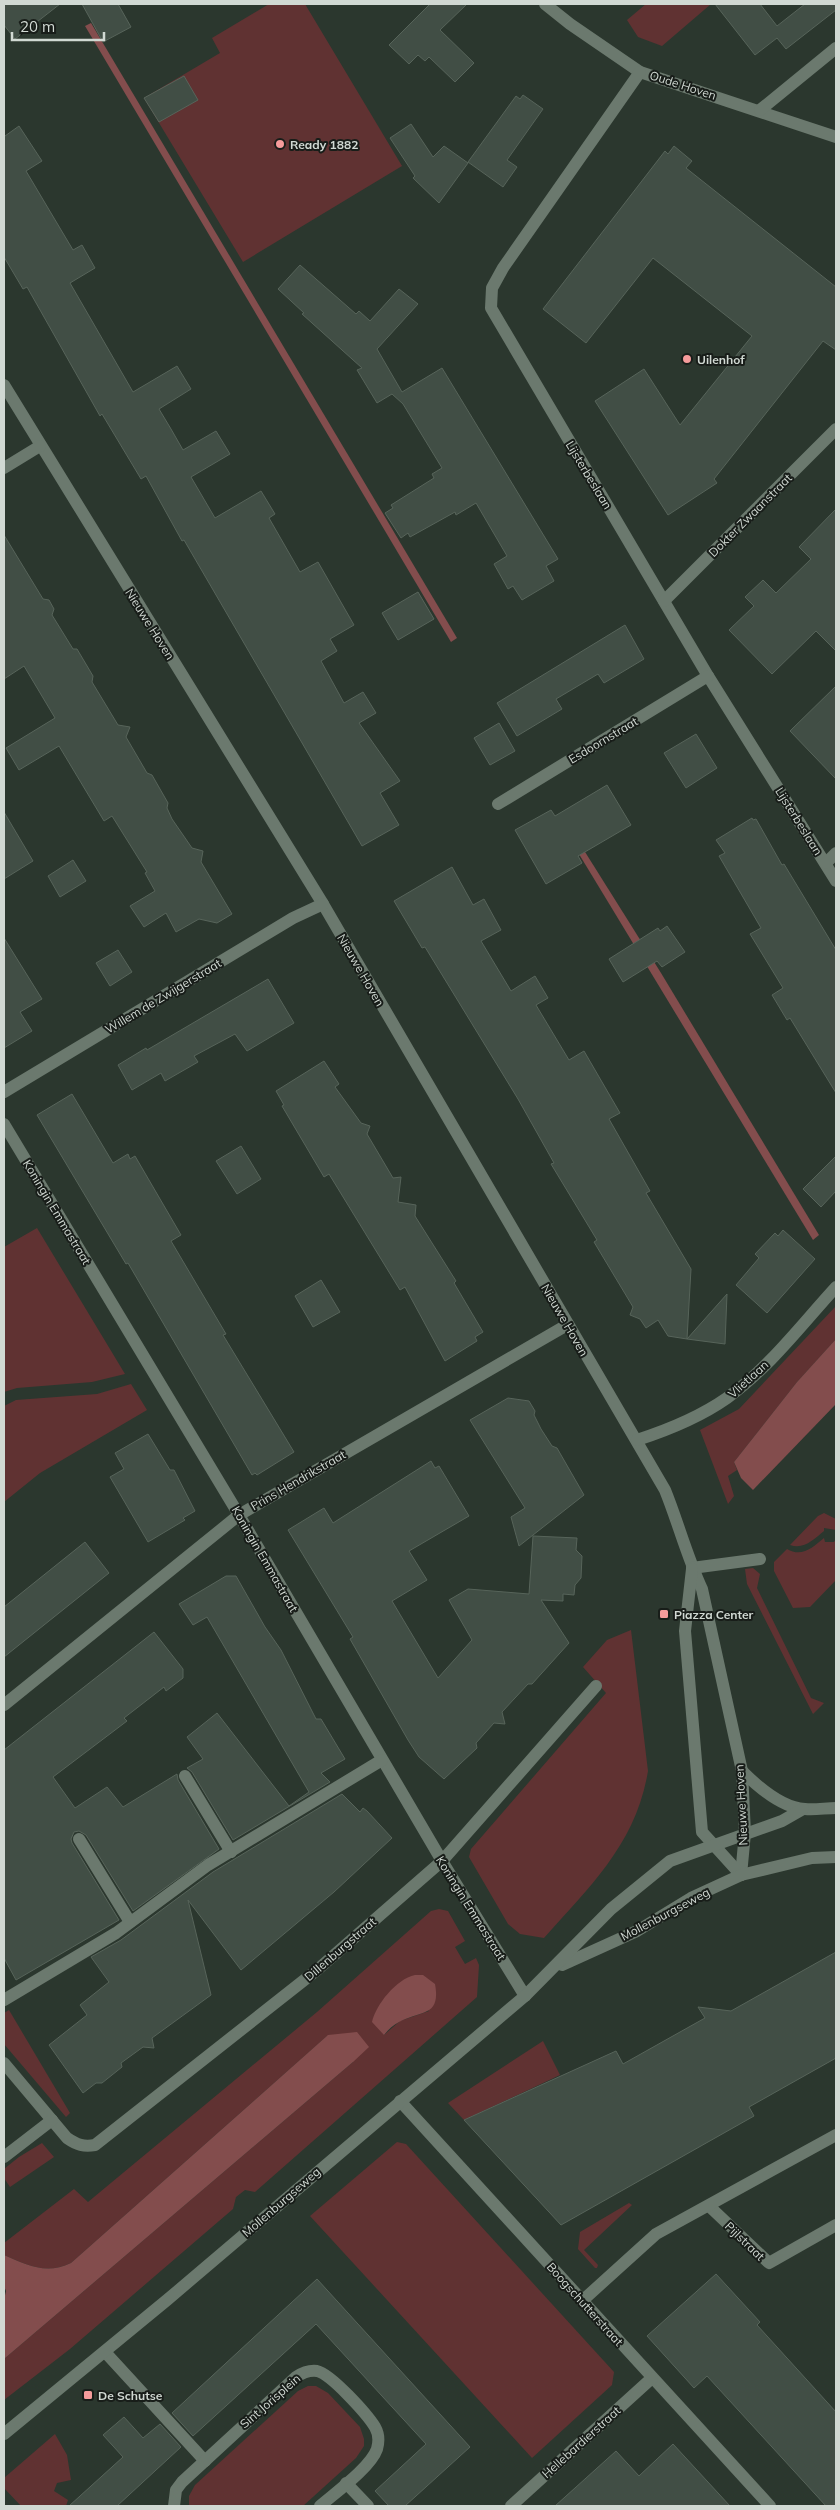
<svg xmlns="http://www.w3.org/2000/svg" width="840" height="2510" viewBox="0 0 840 2510" font-family="Mulish,sans-serif">
<rect width="100%" height="100%" fill="#2b372e"/>
<g fill="#603232" fill-rule="evenodd">
<path d="M269,4H305L402,166L243,262L144,98L220,53L212,38Z"/>
<path d="M646,4H711L662,46L638,37L627,20Z"/>
<path d="M37,1228L125,1374L92,1382L17,1388L4,1392V1247Z"/>
<path d="M836,1306V1339L797,1382L734,1462L737,1470L728,1476L734,1496L728,1504L700,1430L739,1409Z"/>
<path d="M131,1384L147,1410L40,1473L4,1502V1406L16,1400L97,1394Z"/>
<path d="M824,1513L836,1519V1530L824,1528V1531C814,1539 804,1550 790,1545L818,1516Z"/>
<path d="M824,1538L825,1542H834L836,1539V1580L810,1607L793,1608L774,1571V1562L787,1549C802,1558 813,1547 824,1538Z"/>
<path d="M753,1568L760,1574L757,1588L811,1698L824,1703L813,1714L747,1584L745,1569Z"/>
<path d="M631,1630L648,1771C636,1844 590,1886 544,1938L520,1934L508,1924L469,1857L471,1849L606,1693L583,1667L607,1640Z"/>
<path d="M439,1909L448,1911L465,1941L455,1947L465,1964L476,1958L479,1965L477,1997L255,2192L245,2190L236,2197L233,2209L70,2349L4,2400V2359L353,2062L327,2036L71,2263C46,2275 27,2265 4,2255V2243L74,2189L88,2202L317,2012L431,1911ZM397,1985L429,2011L400,2021L384,2035L381,2003Z"/>
<path d="M9,2010L70,2113L66,2117L4,2044V2013Z"/>
<path d="M543,2041L560,2075L464,2120L448,2103Z"/>
<path d="M397,2142L406,2144L614,2372L612,2385L532,2458L310,2216Z"/>
<path d="M42,2143L54,2157L10,2187L4,2178V2169L19,2157Z"/>
<path d="M629,2203L632,2205L584,2250L598,2265L597,2268H595L578,2249L580,2232Z"/>
<path d="M316,2386L328,2393L360,2427L364,2439V2446L356,2458L303,2506H189V2496L195,2485L298,2391L308,2386Z"/>
<path d="M55,2434L67,2455L71,2480L57,2483L54,2491L68,2500L66,2506H21L4,2488V2478Z"/>
</g>
<g fill="#834d4d">
<path d="M91,23L457,638L451,642L85,26Z"/>
<path d="M570,828L661,973L819,1235L813,1240L565,831Z"/>
<path d="M836,1339V1404L753,1490L741,1478L734,1462L797,1382Z"/>
<path d="M415,1975H423L435,1984C441,2017 421,2010 399,2022C393,2025 388,2030 384,2035L372,2022C376,2005 396,1979 415,1975Z"/>
<path d="M357,2032L369,2047L353,2062L4,2359V2300L6,2291L4,2286V2255C27,2265 46,2275 71,2263L328,2035Z"/>
</g>
<g fill="#414e45" stroke="#57645a">
<path d="M4,4H60L15,39L4,25Z"/>
<path d="M82,4H118L131,27L103,42Z"/>
<path d="M430,4H467L440,30L474,63L455,82L429,57L425,61L418,55L409,64L389,45Z"/>
<path d="M715,4H760L777,26L805,4H836V10L786,49L777,38L755,55Z"/>
<path d="M184,76L198,100L159,122L144,98Z"/>
<path d="M523,95L543,109L507,160L517,167L503,187L468,162L516,96L520,99Z"/>
<path d="M411,124L433,157L444,146L468,163L439,203L413,178L415,176L390,138Z"/>
<path d="M19,126L42,161L26,171L73,250L82,245L95,268L70,283L133,392L177,366L191,389L159,409L171,429L183,450L216,431L230,454L191,477L215,518L261,491L275,514L269,518L300,572L318,562L354,625L330,639L337,651L321,661L344,703L363,692L376,713L359,723L400,781L380,793L399,825L362,846L184,540L182,541L146,476L141,479L102,414L100,416L27,287L23,289L4,257V134L5,136Z"/>
<path d="M674,146L692,161L686,168L836,287V350L823,341L714,479L717,483L668,515L595,401L644,369L680,425L752,336L653,258L586,343L543,309L665,151L668,154Z"/>
<path d="M300,265L356,314L359,311L370,321L399,289L418,304L377,349L402,392L442,368L558,559L546,566L554,581L522,600L513,586L508,589L494,564L507,556L476,503L456,515L455,512L410,537L408,533L401,538L385,513L393,508L391,505L434,478L432,474L442,468L403,404L392,394L377,403L357,370L362,368L302,314L304,313L278,289Z"/>
<path d="M836,509V651L816,631L772,674L729,630L754,606L745,597L763,580L776,593L811,559L799,547Z"/>
<path d="M4,535L43,599L49,600L54,609L52,615L73,649H77L93,676L92,682L118,725L130,727L126,737L147,773L152,775L168,803L167,808L172,819L192,848L203,851L201,862L232,914L217,923L199,919L176,932L166,913L144,927L130,906L155,891L145,873L147,872L112,816L104,821L59,746L19,770L6,748L55,718L24,666L4,679Z"/>
<path d="M418,592L434,619L398,640L382,613Z"/>
<path d="M625,625L644,659L604,683L598,674L556,699L562,709L517,736L497,703Z"/>
<path d="M836,686V779L790,731Z"/>
<path d="M499,723L515,751L490,765L474,738Z"/>
<path d="M696,734L717,768L686,788L664,753Z"/>
<path d="M607,785L631,825L578,856L582,863L546,884L515,830L551,810L555,816Z"/>
<path d="M4,812L33,861L4,879Z"/>
<path d="M752,818L753,820L756,819L782,865L784,864L836,950V1093L790,1018L787,1020L772,995L783,988L750,934L761,928L719,856L725,853L716,840Z"/>
<path d="M73,860L86,881L60,897L48,876Z"/>
<path d="M452,867L473,905L484,899L501,930L481,941L511,991L535,976L548,998L536,1005L569,1060L584,1051L620,1113L609,1119L650,1191L646,1193L691,1269L687,1339L668,1336L658,1320L646,1328L640,1319L630,1315L633,1307L594,1242L597,1240L551,1164L554,1163L518,1099L425,947L422,948L394,901Z"/>
<path d="M667,926L685,952L662,967L657,961L623,982L609,959L658,928L660,931Z"/>
<path d="M4,938L42,999L20,1012L32,1031L4,1048Z"/>
<path d="M118,950L132,972L110,986L96,963Z"/>
<path d="M268,979L294,1023L247,1051L235,1034L194,1056L198,1062L165,1081L161,1073L132,1090L118,1065L146,1048L147,1050Z"/>
<path d="M324,1061L339,1084L335,1087L361,1123L370,1126L367,1134L393,1178L401,1177L398,1202L416,1205L415,1216L456,1281L454,1283L483,1332L475,1337L477,1341L445,1361L405,1287L400,1290L329,1174L324,1177L282,1106L284,1105L276,1091Z"/>
<path d="M72,1094L113,1163L128,1154L130,1159L135,1156L181,1235L171,1241L226,1334L223,1335L294,1452L257,1475L255,1473L252,1475L128,1263L126,1264L37,1115Z"/>
<path d="M241,1146L261,1179L237,1194L216,1161Z"/>
<path d="M836,1156V1191L821,1207L803,1189Z"/>
<path d="M783,1230L815,1259L767,1313L736,1285L759,1258L755,1254L775,1233L778,1236Z"/>
<path d="M321,1280L340,1312L313,1327L295,1296Z"/>
<path d="M727,1294L725,1344L687,1339Z"/>
<path d="M508,1398L529,1401L535,1411L534,1415L541,1429L552,1446L557,1448L584,1495L519,1546L511,1517L525,1508L470,1420Z"/>
<path d="M148,1434L170,1470H174L195,1511L183,1518L185,1520L148,1542L110,1477L124,1469L115,1453Z"/>
<path d="M431,1461L435,1468L439,1466L469,1516L409,1551L427,1580L392,1601L438,1678L472,1640L449,1600L468,1589L529,1594L533,1536L577,1538L576,1550L582,1556L581,1578L575,1585L574,1595L563,1594V1601L541,1600L569,1643L532,1684H528L502,1712L505,1724L494,1723L476,1743L477,1748L444,1779L419,1757L408,1740L350,1639L353,1637L288,1530L324,1508L333,1523Z"/>
<path d="M85,1542L109,1573L4,1657V1607Z"/>
<path d="M226,1576H236L265,1627L281,1650L316,1719H321L345,1759L321,1773L330,1782L233,1840L192,1772L187,1768L203,1759L187,1737L217,1713L289,1806L309,1792L207,1617L193,1625L179,1604Z"/>
<path d="M154,1632L183,1669V1678L166,1691L164,1687L124,1718L127,1721L53,1777L75,1808L107,1787L123,1807L177,1774L178,1780L219,1849L133,1911L86,1835L79,1831L74,1832L71,1839L72,1843L119,1920L16,1980L4,1958V1750Z"/>
<path d="M342,1794L360,1812L363,1808L367,1811L392,1838L334,1892L241,1970L188,1900L211,1995L152,2038L154,2048L143,2047L121,2063L122,2067L102,2083H96L83,2093L49,2045L87,2015L80,2005L109,1982L91,1957L121,1940L213,1872Z"/>
<path d="M836,1952V2058L749,2107L754,2116L561,2225L464,2120L616,2051L623,2064L705,2018L698,2007L731,2011Z"/>
<path d="M716,2274L760,2322L757,2325L836,2412V2506H826L707,2376L694,2388L647,2336Z"/>
<path d="M317,2279L470,2447L405,2506H389L375,2491L426,2444L316,2324L193,2436L172,2413Z"/>
<path d="M124,2417L143,2438L160,2424L181,2447L117,2506H69L123,2457L103,2435Z"/>
<path d="M673,2444L730,2506H555L616,2451L639,2476Z"/>
</g>
<g fill="none" stroke-linecap="round" stroke-linejoin="round">
<g stroke="#6b796e" stroke-width="12">
<path d="M545,4L570,24L640,72L836,137"/>
<path d="M640,72L503,268L492,288L491,308L708,676L836,881"/>
<path d="M760,110L836,48"/>
<path d="M4,385L323,904L665,1490C678,1522 687,1557 702,1589L742,1771L745,1833L741,1875"/>
<path d="M4,468L40,446"/>
<path d="M664,601L836,429"/>
<path d="M498,804L708,676"/>
<path d="M826,863L836,853"/>
<path d="M4,1092L293,918L323,904"/>
<path d="M4,1124L239,1515L442,1861L525,1996"/>
<path d="M637,1440C668,1430 700,1417 727,1398C769,1368 802,1324 836,1287"/>
<path d="M692,1568L760,1559"/>
<path d="M692,1569L685,1631L702,1832L741,1875"/>
<path d="M4,1705L239,1515L567,1325"/>
<path d="M742,1771C757,1786 782,1808 805,1809C815,1810 826,1808 836,1808"/>
<path d="M185,1776L231,1852"/>
<path d="M79,1839L130,1922"/>
<path d="M562,1965L637,1931L691,1898L741,1875L812,1858L836,1857"/>
<path d="M4,2000L116,1933L208,1865L382,1760"/>
<path d="M4,2063L67,2138C77,2145 84,2147 95,2145L317,1970L442,1861L596,1686"/>
<path d="M400,2101L770,2506"/>
<path d="M4,2157L52,2120"/>
<path d="M709,2206L769,2263L836,2225"/>
<path d="M582,2301L656,2234L836,2135"/>
<path d="M105,2352L205,2461"/>
<path d="M4,2434L167,2300L525,1996L611,1909L670,1861L782,1821L803,1809"/>
<path d="M346,2483L368,2506"/>
<path d="M174,2506L176,2490L182,2482L296,2377C302,2373 309,2370 317,2371C331,2374 367,2414 375,2427C379,2434 379,2442 377,2449C371,2467 335,2493 320,2506"/>
<path d="M511,2506L652,2378"/>
</g>
</g>
<g fill="#f59b9b" stroke="#181d19" stroke-width="2">
<circle cx="280" cy="144" r="5"/>
<circle cx="687" cy="359" r="5"/>
<rect x="659" y="1609" width="10" height="10" rx="2.5"/>
<rect x="83" y="2390" width="10" height="10" rx="2.5"/>
</g>
<g text-anchor="middle" dominant-baseline="central" stroke-width="4" stroke-linejoin="round" paint-order="stroke">
<g font-size="12" fill="#d1d9d3" stroke="#181d19">
<text transform="translate(683 85) rotate(18)">Oude Hoven</text>
<text transform="translate(589 475) rotate(59)">Lijsterbeslaan</text>
<text transform="translate(750 515) rotate(-45)">Dokter Zwaanstraat</text>
<text transform="translate(150 624) rotate(58)">Nieuwe Hoven</text>
<text transform="translate(603 740) rotate(-31)">Esdoornstraat</text>
<text transform="translate(799 821) rotate(58)">Lijsterbeslaan</text>
<text transform="translate(361 970) rotate(60)">Nieuwe Hoven</text>
<text transform="translate(163 996) rotate(-31)">Willem de Zwijgerstraat</text>
<text transform="translate(57 1212) rotate(59)">Koningin Emmastraat</text>
<text transform="translate(565 1320) rotate(60)">Nieuwe Hoven</text>
<text transform="translate(748 1379) rotate(-42)">Vlietlaan</text>
<text transform="translate(298 1480) rotate(-30)">Prins Hendrikstraat</text>
<text transform="translate(265 1559) rotate(60)">Koningin Emmastraat</text>
<text transform="translate(741 1805) rotate(-93)">Nieuwe Hoven</text>
<text transform="translate(471 1908) rotate(58)">Koningin Emmastraat</text>
<text transform="translate(665 1914) rotate(-28)">Mollenburgseweg</text>
<text transform="translate(340 1949) rotate(-41)">Dillenburgstraat</text>
<text transform="translate(281 2202) rotate(-41)">Mollenburgseweg</text>
<text transform="translate(745 2241) rotate(44)">Pijlstraat</text>
<text transform="translate(585 2304) rotate(48)">Boogschutterstraat</text>
<text transform="translate(270 2401) rotate(-41)">Sint Jorisplein</text>
<text transform="translate(581 2442) rotate(-42)">Hellebardierstraat</text>
</g>
<g font-size="12" font-weight="bold" fill="#d1d9d3" stroke="#181d19" text-anchor="start">
<text x="290" y="144">Ready 1882</text>
<text x="697" y="359">Uilenhof</text>
<text x="674" y="1614">Piazza Center</text>
<text x="98" y="2395">De Schutse</text>
</g>
</g>
<rect width="840" height="2510" fill="none" stroke="#d1d9d3" stroke-width="10"/>
<path d="M12 32v8h92v-8" fill="none" stroke="#d1d9d3" stroke-width="2.5"/>
<text x="20" y="32" font-size="15" fill="#d1d9d3" stroke="#181d19" stroke-width="4" paint-order="stroke">20 m</text>
</svg>
